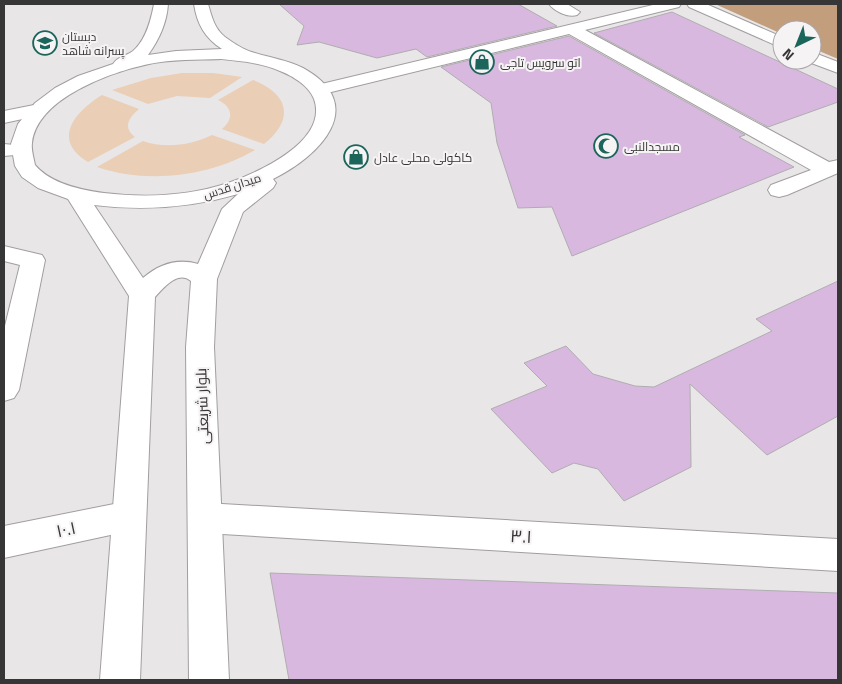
<svg xmlns="http://www.w3.org/2000/svg" width="842" height="684" viewBox="0 0 842 684" font-family="'Titillium Web',Cairo,sans-serif">
<rect width="100%" height="100%" fill="#e9e6e7"/>
<g fill="#eaceb6">
<path d="M182,73H213L242,77L210,98L177,96L148,104L112,90L151,78Z"/>
<path d="M253,80C289,94 295,119 264,144L222,129C234,119 233,107 218,100Z"/>
<path d="M102,95L139,109C128,118 123,128 135,137L88,162C51,139 75,112 102,95Z"/>
<path d="M212,135L255,150C209,177 147,184 97,167L143,141C165,149 192,145 212,135Z"/>
</g>
<path fill="#c39e7c" d="M715,4H838V59L812,48V30H782V34Z"/>
<g fill="#d9b8e0" stroke="#afadb0">
<path d="M279,4H518L557,26L427,57L416,49L377,58L319,42L297,45L304,26Z"/>
<path d="M672,12L838,89V102L768,127L594,33Z"/>
<path d="M569,36L745,135L739,137L794,167L572,256L552,207L518,208L497,143L491,103L441,67Z"/>
<path d="M838,281V416L767,455L690,384L691,467L624,501L598,469L574,463L552,473L491,409L547,386L524,363L566,346L593,374L635,386L654,387L772,331L756,319Z"/>
<path d="M270,573L838,593V680H289Z"/>
</g>
<g fill="none" stroke-linecap="round" stroke-linejoin="round">
<g stroke="#a29e9f" stroke-width="2">
<g id="minor">
<path d="M549,4H567L580,12L577,15C568,18 554,11 549,4Z"/>
<path d="M657,4H681L679,7L585,30L829,162L838,160V173L787,195L779,197L771,195L768,190L771,185L811,170L569,34L319,95L313,94L310,90L313,86Z"/>
<path d="M687,4H706L782,37V48L689,7Z"/>
<path d="M812,52L838,62V73L806,61L812,60Z"/>
<path d="M34,105L41,107L43,111L41,115L4,123V111Z"/>
<path d="M4,144L25,146L28,150L25,154L4,156Z"/>
<path d="M4,246L42,255L45,260L19,390L14,398L4,401V330L20,265L4,261Z"/>
<path d="M129,501L141,505L146,516L141,527L129,531L4,558V526Z"/>
<path d="M205,503L838,539V571L205,533L193,529L188,518L193,507Z"/>
</g>
</g>
<g stroke="#a29e9f" stroke-width="2">
<path id="major" d="M154,4H168C167,22 159,40 148,55L176,51L222,49C205,38 197,24 194,4H208C212,17 214,28 225,37C233,43 246,51 255,53C271,58 287,60 303,68C370,105 320,156 273,179L276,183L273,188L243,212L217,279L214,347L229,680H189L186,347L191,281C178,270 164,287 155,297L140,680H100L129,296L68,199L38,188L22,177L15,166L11,144L18,124L35,103L55,88L78,76L113,64C117,57 126,56 133,51C146,40 151,20 154,4ZM221,59C241,61 262,63 280,71C293,76 309,86 314,99C329,141 259,172 228,183C189,196 145,198 104,193C81,190 51,184 35,165C34,159 31,150 32,143C37,98 111,72 149,64C172,59 197,60 221,59ZM238,194L222,209L198,264C178,258 159,264 143,278L94,205C143,211 190,208 238,194Z"/>
</g>
<use href="#minor" fill="#fff" fill-rule="evenodd"/>
<use href="#major" fill="#fff" fill-rule="evenodd"/>
</g>
<defs>
<g id="school-ring" transform="scale(1.25)"><circle r="9.5" fill="#f6f3f4" stroke="#1b655b" stroke-width="1.5"/><path d="M0-5L7-2L0 1L-7-2ZM-4 1L0 2.5L4 1V4Q0 6-4 4Z" fill="#1b655b"/></g>
<g id="shop-ring" transform="scale(1.25)"><circle r="9.5" fill="#f6f3f4" stroke="#1b655b" stroke-width="1.5"/><path d="M-5-2.5h2.3a2.7 3.5 0 0 1 5.4 0H5L5.5 6h-11ZM-1.5-2.5h3a1.5 2.3 0 0 0-3 0Z" fill="#1b655b"/></g>
<g id="mosque-ring" transform="scale(1.25)"><circle r="9.5" fill="#f6f3f4" stroke="#1b655b" stroke-width="1.5"/><path d="M3.5-4.9A6 6 0 1 0 3.5 4.9A5 5 0 1 1 3.5-4.9Z" fill="#1b655b"/></g>
</defs>
<g fill-rule="evenodd">
<use href="#school-ring" x="45" y="43"/>
<use href="#shop-ring" x="482" y="62"/>
<use href="#mosque-ring" x="606" y="146"/>
<use href="#shop-ring" x="356" y="157"/>
</g>
<g text-anchor="middle" dominant-baseline="central" stroke-width="4" stroke-linejoin="round" paint-order="stroke">
<g font-size="12" fill="#373636" stroke="#f6f3f4" text-anchor="start">
<text x="62" y="36">دبستان<tspan x="62" dy="14">پسرانه شاهد</tspan></text>
<text x="500" y="62">اتو سرویس تاجی</text>
<text x="624" y="146">مسجدالنبی</text>
<text x="374" y="157">کاکولی محلی عادل</text>
</g>
<g font-size="12" fill="#373636" stroke="#f6f3f4">
<text transform="translate(232 186) rotate(-18)">میدان قدس</text>
</g>
<g font-size="15" fill="#373636" stroke="#f6f3f4">
<text transform="translate(202 406) rotate(-92)">بلوار شریعتی</text>
</g>
<g font-size="18" fill="#373636" stroke="#f6f3f4">
<text transform="translate(66 529) rotate(-12)">۱۰.۱</text>
<text transform="translate(521 536) rotate(3)">۳.۱</text>
</g>
</g>
<rect width="842" height="684" fill="none" stroke="#373636" stroke-width="10"/>
<g transform="translate(797 45) rotate(223)"><circle r="24" fill="#f6f3f4" stroke="#aaa7a8"/>
<path d="M0-4L9 19L0 12L-9 19Z" fill="#1b655b"/>
<text y="-8" font-size="14" font-weight="bold" text-anchor="middle" fill="#373636">N</text>
</g>
</svg>
